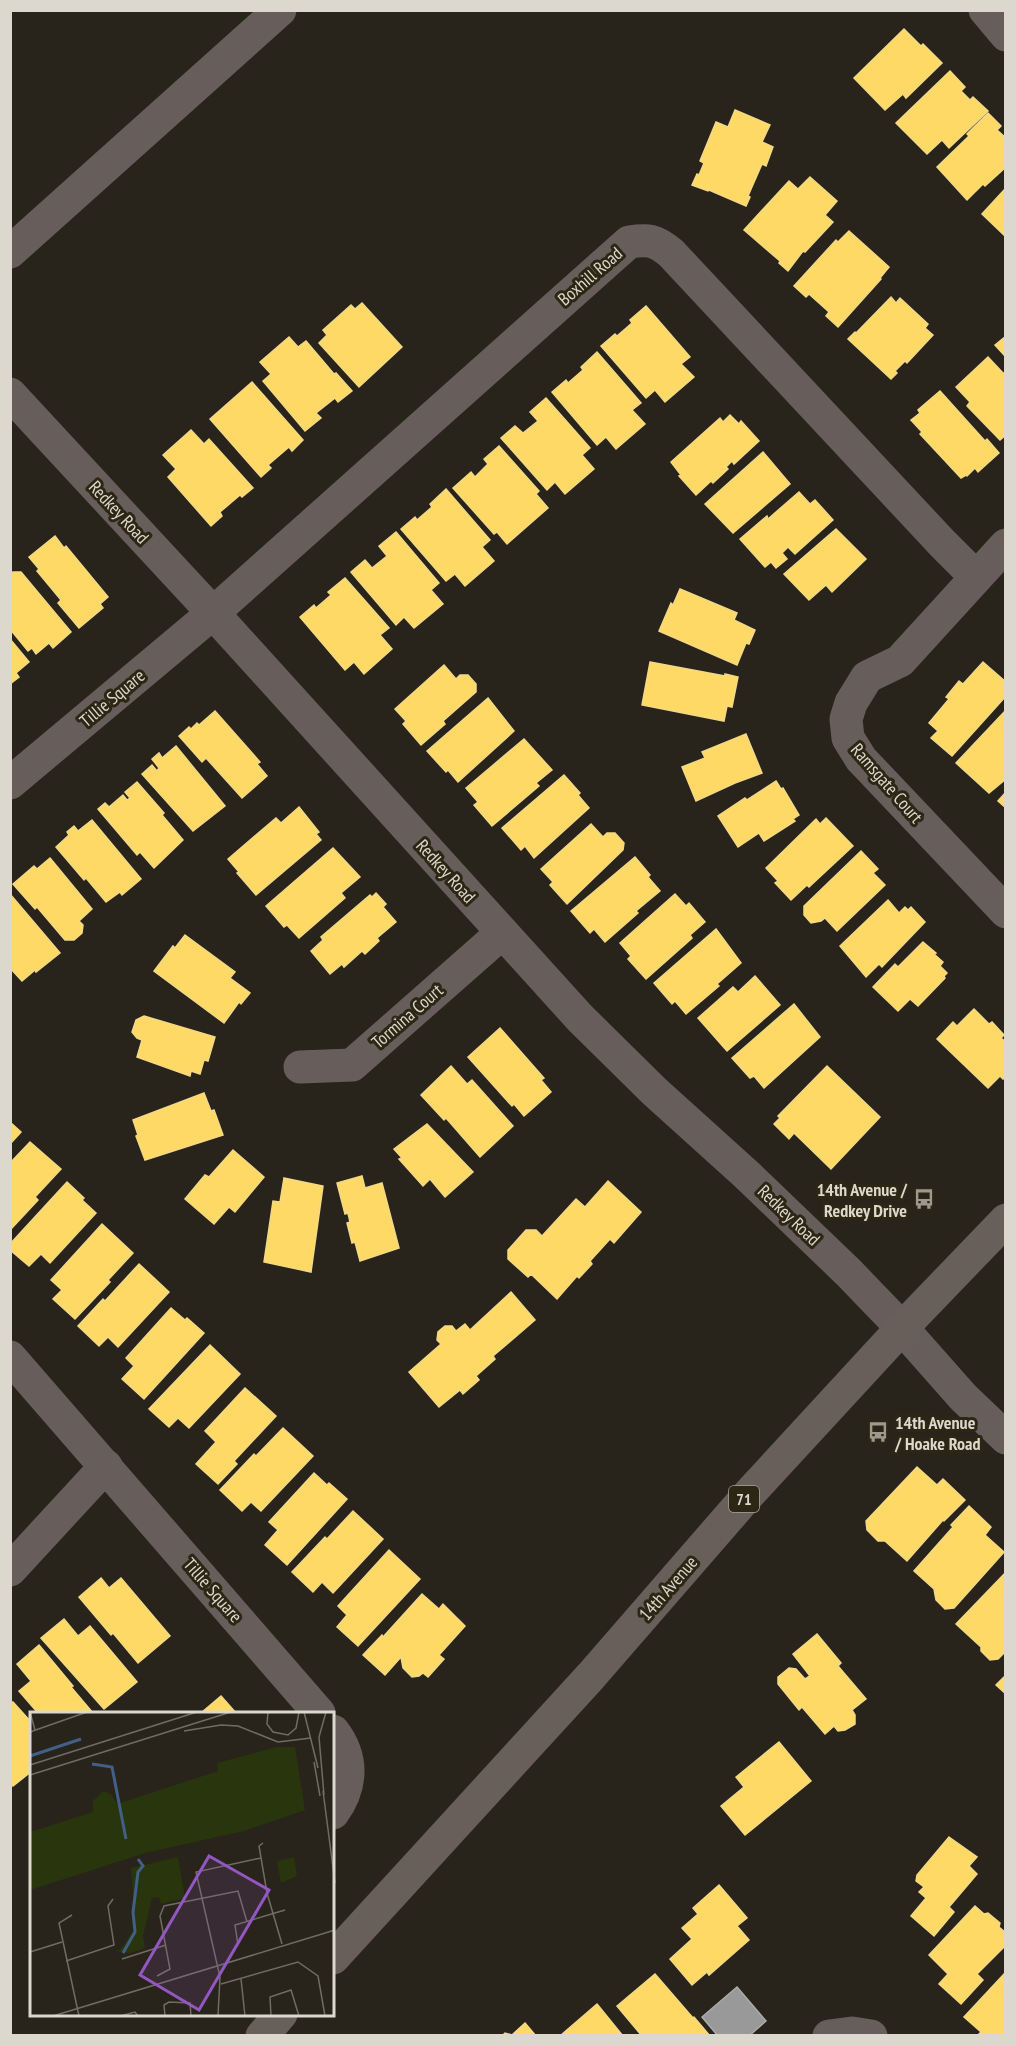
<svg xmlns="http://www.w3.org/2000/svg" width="1016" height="2046" viewBox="0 0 1016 2046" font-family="'PT Sans Narrow',sans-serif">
<rect width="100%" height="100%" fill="#28241b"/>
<g fill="#ffd966" stroke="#f4d985" stroke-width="1.5">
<path d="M904,29L921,46L923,44L942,63L906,98L903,94L885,110L854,78Z"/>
<path d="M950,71L965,87L961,91L970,100L973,97L988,111L949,148L942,140L927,154L896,123Z"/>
<path d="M735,110L770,125L762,142L773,147L766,166L762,164L748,196L750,197L746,206L709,190L708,191L692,185L697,174L699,175L704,163L700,161L716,122L728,127Z"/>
<path d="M988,113L1001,126L997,130L1006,138V167L985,186L983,184L967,200L937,167L969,136L967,134Z"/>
<path d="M810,177L837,201L825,215L833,222L805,252L803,251L788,271L779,263L780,261L744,230L789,181L798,189Z"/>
<path d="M1006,188V237L982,214Z"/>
<path d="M849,231L889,267L880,278L881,279L838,327L826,316L829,312L809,294L806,297L794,286L836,240L838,242Z"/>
<path d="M891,297L896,303L900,298L928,324L925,328L933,335L907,363L905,361L895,371L897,373L891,379L848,339L855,332L856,333Z"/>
<path d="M362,303L402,347L359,387L319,343L327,335L323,330L351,305L355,309Z"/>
<path d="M646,306L690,357L681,364L694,377L665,402L655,390L646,398L601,346L615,334L617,336L632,323L630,320Z"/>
<path d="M1006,336V357L995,345Z"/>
<path d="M289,337L298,347L306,341L334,374L336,373L352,391L338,402L335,398L316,413L321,418L305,431L263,381L271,374L260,362Z"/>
<path d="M597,352L641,403L632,410L645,424L616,449L606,437L597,445L552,392L566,380L568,383L583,370L581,367Z"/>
<path d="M988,357L1003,373H1006V435L1000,440L967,406L970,402L956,387Z"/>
<path d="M252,382L303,440L292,451L289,447L268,465L271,468L261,477L210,419Z"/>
<path d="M940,391L985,441L987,439L999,453L978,472L975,468L967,476L966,475L961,478L920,434L922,432L911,420L920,413L918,410Z"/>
<path d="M546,398L590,448L582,455L594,469L565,494L555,482L547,490L501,438L515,426L523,433L538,421L530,412Z"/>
<path d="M730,415L739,424L741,421L759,441L734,464L732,461L726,467L728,469L713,483L711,481L696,495L679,476L681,475L671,462L720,418L723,422Z"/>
<path d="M191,430L204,444L209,439L253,488L242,497L240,495L220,512L222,516L211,526L168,477L176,469L163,455Z"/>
<path d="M499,446L539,491L536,494L548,508L507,544L497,532L494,534L453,488L471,472L475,477L488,464L484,459Z"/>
<path d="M763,452L790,484L733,533L705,504Z"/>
<path d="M446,489L490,540L482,547L494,561L465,586L455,574L446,581L401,529L415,517L417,520L432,507L430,504Z"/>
<path d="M799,492L810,504L815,500L833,520L795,554L788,547L782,553L787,559L776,568L771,562L765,567L740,539L767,516L768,519Z"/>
<path d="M836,529L866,559L832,592L826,585L809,600L784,574Z"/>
<path d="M396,532L439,583L431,590L443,604L414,628L404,617L396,625L351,572L365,560L372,568L387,556L379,546Z"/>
<path d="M55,536L64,548L66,546L108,597L100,604L103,608L79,628L58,603L61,600L37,571L39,569L29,557Z"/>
<path d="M13,572H21L71,632L53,648L49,643L36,654L32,648L28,651L10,629V574Z"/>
<path d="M345,578L389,628L380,635L392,649L364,674L354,662L345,670L300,617L314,605L316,608L331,595L328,592Z"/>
<path d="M680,589L737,613L734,620L755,630L749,644L746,643L737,665L659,631L671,603L673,605Z"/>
<path d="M10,639L29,662L16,673L19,677L10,684Z"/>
<path d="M650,662L725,676V674L738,677L732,707L727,706L724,721L642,705Z"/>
<path d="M983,662L1006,682V696L952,756L931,738L938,731L929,723L949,699L946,697L959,681L963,684Z"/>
<path d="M444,665L456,679L460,675H468L476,684V692L443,721L445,724L421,745L403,724L406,721L395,709Z"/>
<path d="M488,698L514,731L458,782L448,770L446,772L427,751Z"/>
<path d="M215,711L260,762L257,764L267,776L242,798L206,758L202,762L179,736L189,727L191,729L197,723L199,725Z"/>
<path d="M1005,711L1006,779L989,793L956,763Z"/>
<path d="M746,734L762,773L735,783L696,801L682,767L705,758L702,752Z"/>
<path d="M524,739L552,770L536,783L539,786L492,826L474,805L478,802L466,788Z"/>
<path d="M176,746L225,806L193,831L142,774L152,765L157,771L159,768L152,759L159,753L162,758Z"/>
<path d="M564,775L580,793L578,795L589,808L534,858L525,846L521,850L502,828Z"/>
<path d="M776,781L781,789L783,788L799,815L793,819L795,821L764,841L759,833L738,847L718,816L745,798L747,800Z"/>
<path d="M137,782L164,813L162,815L183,840L154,868L140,852L137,855L98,809L105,803L109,807L123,795L127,800L130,798L125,792Z"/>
<path d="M1006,792V808L998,801Z"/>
<path d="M299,807L319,832L316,834L321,840L256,895L237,873L239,872L228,859L276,818L281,823Z"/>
<path d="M826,818L853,846L809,887L807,885L791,900L775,883L778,881L766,868L816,819L820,824Z"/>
<path d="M92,820L141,879L122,895L120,892L106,902L86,878L84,880L56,847L69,835L67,832L74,826L78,831Z"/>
<path d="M591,824L603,837L607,833H615L624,843L623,850L567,904L550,885L553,882L541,869Z"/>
<path d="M333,848L360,877L341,893L345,898L299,938L287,925L284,927L266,906Z"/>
<path d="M861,851L878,869L873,873L885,885L837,931L825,918L821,921L811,923L804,915V906Z"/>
<path d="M635,857L650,875L648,877L660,891L636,911L638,913L605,942L594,929L590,933L571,911Z"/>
<path d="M50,858L92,909L79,921L83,925L82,933L74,940H65L37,907L35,909L13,884L34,866L37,869Z"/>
<path d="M376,893L386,904L383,907L396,922L377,938L379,941L365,954L362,951L344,967L342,964L330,974L311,951L323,940L321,937L370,895L372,897Z"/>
<path d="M10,894L60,953L36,972L35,970L22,981L10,968Z"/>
<path d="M675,894L686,906L689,903L705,922L690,935L692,938L646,979L628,959L631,956L620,943Z"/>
<path d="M888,900L899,913L905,907L908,910L911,907L925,922L882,967L879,964L866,977L840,946Z"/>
<path d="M716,929L741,963L717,984L719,986L686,1014L675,1001L672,1004L654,983Z"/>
<path d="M185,935L235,972L230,978L250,993L241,1004L239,1002L224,1023L154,971L173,946L175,948Z"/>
<path d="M923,942L936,953L934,954L943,962L940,966L947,973L944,976L945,978L918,1006L910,999L898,1011L873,987L895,964L898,967Z"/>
<path d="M755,976L780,1005L727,1051L698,1018L733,987L738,992Z"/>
<path d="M794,1004L820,1037L764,1088L754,1076L750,1078L732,1058Z"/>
<path d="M974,1009L989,1024L992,1022L1004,1035L1001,1038L1006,1042V1077L1003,1079L1000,1076L988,1088L937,1039L953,1022L957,1026Z"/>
<path d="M144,1016L215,1037L208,1061L204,1060L200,1074L191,1071L190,1076L137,1057L142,1040L137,1038L132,1032L136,1020Z"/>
<path d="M500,1028L544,1078L541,1080L551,1092L524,1116L514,1104L512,1106L468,1057Z"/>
<path d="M451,1066L467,1084L472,1080L513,1126L480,1157L446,1118L444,1120L421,1095Z"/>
<path d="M827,1066L880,1117L831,1169L794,1133L789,1139L774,1124L780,1118L778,1116Z"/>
<path d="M204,1093L211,1111L214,1110L223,1135L145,1160L136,1136L138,1135L133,1120Z"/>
<path d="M10,1122L21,1132L10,1144Z"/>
<path d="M427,1124L473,1172L445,1197L430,1179L423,1186L399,1159L402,1158L394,1149Z"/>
<path d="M30,1142L61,1169L35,1197L38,1200L10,1230V1163Z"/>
<path d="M233,1150L264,1177L235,1212L229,1207L214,1224L185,1199L205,1175L209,1177Z"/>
<path d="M362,1176L365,1188L382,1183L399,1248L360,1261L355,1242L352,1243L347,1223L350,1222L348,1213L345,1214L337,1183Z"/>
<path d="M284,1178L323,1186L311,1272L264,1262L273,1201L280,1202Z"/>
<path d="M608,1181L641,1212L614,1243L610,1239L590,1261L592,1264L579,1278L577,1276L557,1299L531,1274L528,1277L508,1259V1250L526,1230H536L542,1236L576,1199L585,1207Z"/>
<path d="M67,1182L84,1198L82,1200L96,1213L50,1263L41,1254L29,1266L10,1250V1244Z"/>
<path d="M102,1224L133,1253L108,1280L110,1282L75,1319L53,1299L62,1290L51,1280Z"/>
<path d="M139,1264L169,1292L118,1347L108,1337L99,1346L78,1326L103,1299L105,1301Z"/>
<path d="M511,1292L535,1320L493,1356L495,1359L476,1376L479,1380L463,1394L460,1390L439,1407L409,1372L441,1344L437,1340L438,1332L445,1326H452L456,1331L465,1324L470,1330Z"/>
<path d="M171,1308L185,1320L187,1318L204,1333L144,1399L122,1379L134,1366L126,1358Z"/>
<path d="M210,1345L240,1374L189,1428L178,1418L169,1427L149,1409Z"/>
<path d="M245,1388L276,1416L234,1461L237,1464L218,1484L196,1464L216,1442L205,1431Z"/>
<path d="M283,1428L313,1456L261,1511L251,1502L242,1511L220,1490L254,1454L256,1456Z"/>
<path d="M917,1467L937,1485L943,1479L965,1500L944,1521L943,1520L907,1561L885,1541H878L867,1530L866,1521Z"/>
<path d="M314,1473L327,1485L329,1483L347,1499L287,1565L265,1545L278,1530L269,1522Z"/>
<path d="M969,1506L991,1527L985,1535L1004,1552L954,1608L945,1609L936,1600L934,1589L914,1571L953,1527L951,1525Z"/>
<path d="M353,1511L383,1539L333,1593L322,1582L313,1592L292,1572L325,1537L327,1539Z"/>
<path d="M389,1550L420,1579L358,1646L337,1627L347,1615L338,1606Z"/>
<path d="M1006,1572V1651L998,1659L990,1660L981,1651V1647L956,1624Z"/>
<path d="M101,1578L109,1588L121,1578L170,1636L138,1663L113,1633L111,1635L79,1597Z"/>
<path d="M422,1594L439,1609L443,1604L465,1626L439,1655L444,1659L428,1677L423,1673L419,1676L412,1677L403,1668L401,1657L385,1675L363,1655L382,1635L383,1637Z"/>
<path d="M64,1619L78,1636L90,1626L137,1682L104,1709L41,1638Z"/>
<path d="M817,1634L841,1663L838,1666L866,1699L852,1710L855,1715V1724L845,1730L838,1731L834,1726L825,1734L802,1707L799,1710L778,1684V1677L789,1668L796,1669L805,1679L810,1676L793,1654Z"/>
<path d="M39,1645L73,1686L71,1687L93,1713H38L19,1691L31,1681L17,1664Z"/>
<path d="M1006,1675V1694L996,1685Z"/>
<path d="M221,1696L236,1713H201Z"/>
<path d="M10,1702H13L32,1723V1771L13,1786L10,1783Z"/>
<path d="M779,1742L811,1781L745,1835L721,1806L744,1787L736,1777Z"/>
<path d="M949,1837L977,1857L969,1866L977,1874L949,1907L954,1912L934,1936L911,1916L926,1898L919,1892L924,1887L916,1881L917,1875Z"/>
<path d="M719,1885L747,1918L737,1926L749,1940L709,1975L707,1972L692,1985L670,1959L692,1939L682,1928L698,1914L693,1908Z"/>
<path d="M975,1906L984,1914L988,1913L1000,1923L999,1927L1006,1933V1945L977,1974L983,1980L961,2004L939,1984L948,1974L929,1955Z"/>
<path d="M1006,1972V2036H977L981,2032L964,2017Z"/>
<path d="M655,1974L693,2018L694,2017L710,2036H642L617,2006Z"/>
<path d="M597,2004L623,2036H560Z"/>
<path d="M525,2023L536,2036H502L505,2033L512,2035Z"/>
</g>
<path fill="#999" stroke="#adaca9" stroke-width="1.5" d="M737,1987L766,2021L749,2036H718L702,2017Z"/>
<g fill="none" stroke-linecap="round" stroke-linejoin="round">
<g stroke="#675e5c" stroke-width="33">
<path d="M985,10L1006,35"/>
<path d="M10,252L280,10"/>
<path d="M10,394L213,613L580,1018L654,1091L747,1175L849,1273L902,1328L963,1397L1006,1438"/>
<path d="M1006,545L900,661L867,677L851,703L846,719L848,738L861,759L1006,912"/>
<path d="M10,783L213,613L629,242C649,239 655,240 671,253L942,543L976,577"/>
<path d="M300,1067L352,1065L502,933"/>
<path d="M10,1357L319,1713"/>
<path d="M10,1570L106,1466"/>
<path d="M333,1731C354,1758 352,1787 333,1813"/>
<path d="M829,2036L852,2033L871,2036"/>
</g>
<g stroke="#685e5a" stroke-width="33">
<path d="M333,1958L591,1676L749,1494L902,1328L1006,1220"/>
<path d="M262,2036L281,2014"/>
</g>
</g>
<defs>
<g id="bus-bare" transform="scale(1.62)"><path d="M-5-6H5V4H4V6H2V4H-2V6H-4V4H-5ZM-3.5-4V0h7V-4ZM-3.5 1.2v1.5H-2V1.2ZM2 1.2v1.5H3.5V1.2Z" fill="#9d998f" stroke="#2e2615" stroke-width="2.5" paint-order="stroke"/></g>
</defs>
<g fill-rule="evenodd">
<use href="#bus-bare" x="924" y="1199"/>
<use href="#bus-bare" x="878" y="1432"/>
</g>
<g text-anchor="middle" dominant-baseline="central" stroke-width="6" stroke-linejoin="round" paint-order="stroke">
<rect fill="#2e2615" stroke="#a8a396" stroke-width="1.5" x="729" y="1486" width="30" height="26" rx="4.5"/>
<g font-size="16" font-weight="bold" fill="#dcd8cd">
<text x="744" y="1499">71</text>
</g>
<g font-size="18" fill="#dcd8cd" stroke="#2e2615">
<text transform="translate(590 276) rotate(-41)">Boxhill Road</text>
<text transform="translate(119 512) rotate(47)">Redkey Road</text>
<text transform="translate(112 698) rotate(-40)">Tillie Square</text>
<text transform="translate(887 783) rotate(49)">Ramsgate Court</text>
<text transform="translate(446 871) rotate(48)">Redkey Road</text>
<text transform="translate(407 1016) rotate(-41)">Tormina Court</text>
<text transform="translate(789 1215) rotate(44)">Redkey Road</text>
<text transform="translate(668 1588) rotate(-49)">14th Avenue</text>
<text transform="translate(213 1590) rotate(49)">Tillie Square</text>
</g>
<g font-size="18" font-weight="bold" fill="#dcd8cd" stroke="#2e2615" text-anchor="end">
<text x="907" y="1189">14th Avenue /<tspan x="907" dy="21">Redkey Drive</tspan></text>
<text x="895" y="1422" text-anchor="start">14th Avenue<tspan x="895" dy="21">/ Hoake Road</tspan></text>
</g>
</g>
<g transform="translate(30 1712)">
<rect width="304" height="304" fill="#28241b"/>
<path d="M246,35H265L275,98L214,119L115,141L0,178V120L63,100V89L73,79L81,82L87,92L188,59L187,51ZM148,145L155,186L131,192L129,185L122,186L113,224L115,236L100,241L84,239L90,238L105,216L101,156ZM264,145L267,164L251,171L247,149Z" fill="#29350d"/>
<path fill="none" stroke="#406085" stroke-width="3" d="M0,44L51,27M62,52L82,55L96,127M93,241L105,220L103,200L108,160L113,154L108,147"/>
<path fill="none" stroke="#706c62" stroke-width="1.5" d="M0,0L5,18M238,0L237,12L243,20L258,23L266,16L269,0M274,0L288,56M154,19L191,13L208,14L248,30L281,26M0,20L57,0M284,50L290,84M0,53L167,0M0,63L201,0M293,79L305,171M294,83L289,25L296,0M233,131L229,134L237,181L252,232M42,203L29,211L49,304M208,233L205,213L255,198M0,240L32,230M92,247L136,233M36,249L84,233L78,194L83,187M127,264L140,257L130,204L134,194L208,179L217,210M211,267L215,304M191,272L268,250L288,264L295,304M23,304L305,218M90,304L105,300L108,304M135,304L134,293L139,290L160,291L161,304M188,304L190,265L166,160L231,146M241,304L240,285L261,278L269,304"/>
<path fill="#9357c2" fill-opacity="0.15" stroke="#9357c2" stroke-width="3" d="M179,144L239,178L169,298L110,263Z"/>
<rect width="304" height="304" fill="none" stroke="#dcd8cd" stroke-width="3"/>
</g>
<rect width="1016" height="2046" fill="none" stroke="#dcd8cd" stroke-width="24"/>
</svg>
